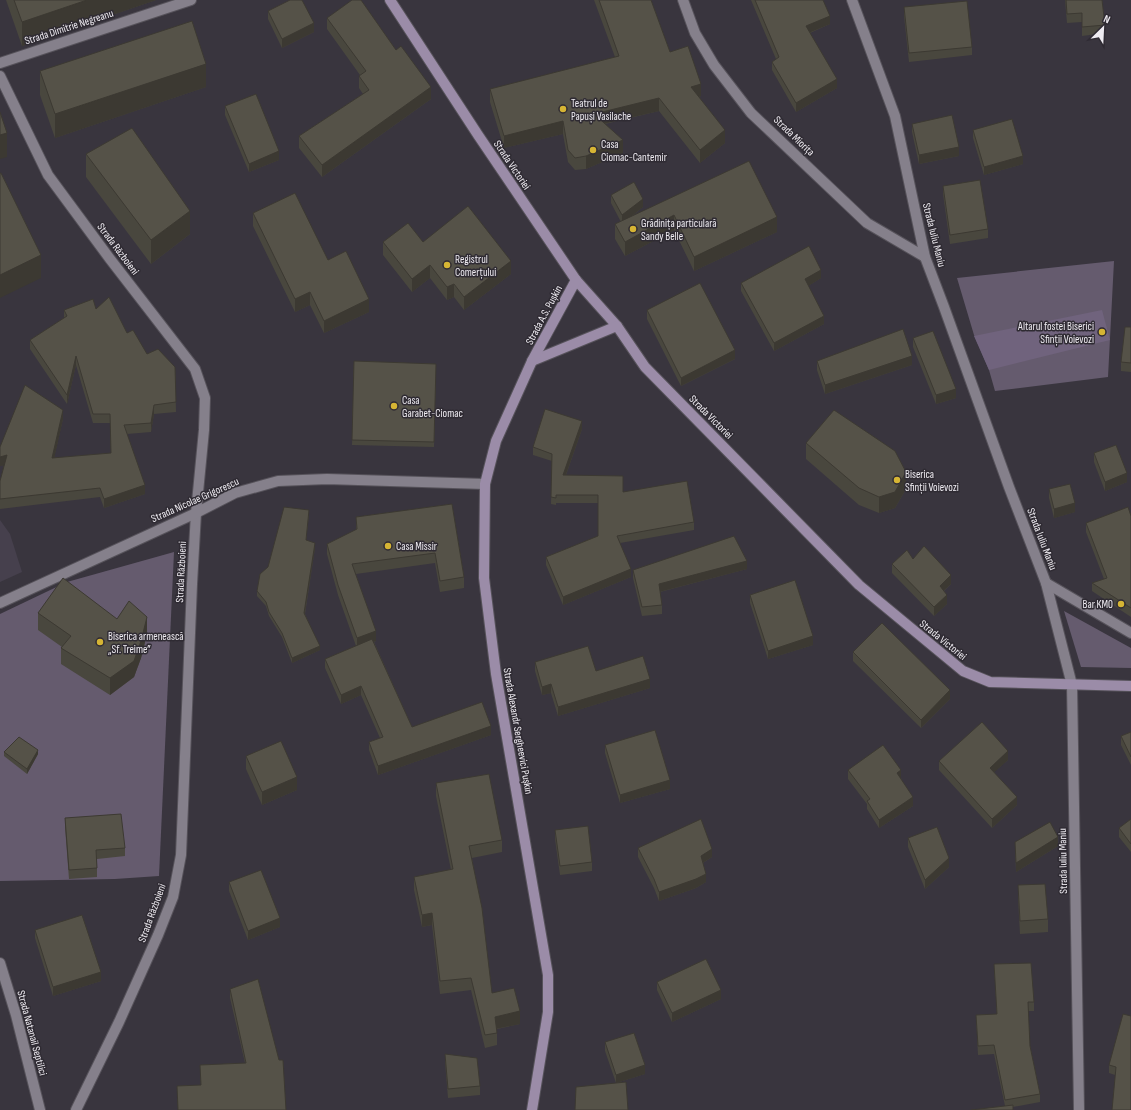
<svg xmlns="http://www.w3.org/2000/svg" width="1131" height="1110" viewBox="0 0 1131 1110" font-family="'Sofia Sans Condensed',sans-serif">
<rect width="100%" height="100%" fill="#39353e"/>
<path fill="#46404d" d="M0,520L10,534L22,572L0,582Z"/>
<g fill="#655b6e">
<path d="M1114,261L1108,377L995,391L989,370L974,335L957,278Z"/>
<path d="M174,552L159,876L115,879L0,881V614L67,582Z"/>
<path d="M1064,611L1131,648V668L1081,667Z"/>
</g>
<path fill="#70637d" d="M1102,310L1110,340L989,370L974,336Z"/>
<g fill="none" stroke-linecap="round" stroke-linejoin="round">
<g stroke="#56525a" stroke-width="12">
<g id="street">
<path d="M683,0L695,33L714,65L751,113L867,223L925,257"/>
<path d="M852,0L895,116L925,257L944,307L1009,487L1046,583L1072,685L1079,1110"/>
<path d="M0,63L191,0"/>
<path d="M0,76L48,175L110,259L195,369L205,398L204,430L196,513L192,584L181,855L173,897L158,935L119,1022L76,1110"/>
<path d="M1046,583L1131,633"/>
<path d="M0,603L196,513L235,493L278,481L327,479L485,484"/>
<path d="M0,963L16,1015L40,1110"/>
</g>
</g>
<g stroke="#56525a" stroke-width="12">
<g id="secondary">
<path d="M390,0L478,135L576,280L617,326L645,367L859,585L963,671L990,682L1131,686"/>
<path d="M532,361L617,326"/>
<path d="M532,1110L548,1012V975L496,674L484,578L485,484L496,441L532,361L576,280"/>
</g>
</g>
<use href="#street" stroke="#85808b" stroke-width="10"/>
<use href="#secondary" stroke="#9b8ca8" stroke-width="10"/>
</g>
<g fill="#49473e">
<path d="M6,0H156L22,46Z"/>
<path d="M594,0H651L670,52L701,96L699,97L725,143L700,163L659,111L605,124L623,153L586,169L575,170L568,162L563,134L504,148L490,102V89L615,57Z"/>
<path d="M751,0H823L830,24L810,33L837,88L796,112L772,70V62L776,59Z"/>
<path d="M1065,0H1102L1105,25V33L1082,36V22L1067,23Z"/>
<path d="M904,7L972,47V55L909,62L904,16Z"/>
<path d="M268,11L314,32L282,48L268,19Z"/>
<path d="M327,18L431,99L322,177L299,148V136L363,94L359,88V76L360,75L327,29Z"/>
<path d="M40,71L206,87L55,138L40,95Z"/>
<path d="M225,106L279,160L249,172L225,115Z"/>
<path d="M912,124L959,156L919,164L912,132Z"/>
<path d="M973,130L1023,164L984,175L973,138Z"/>
<path d="M86,154L190,234L151,264L86,177Z"/>
<path d="M749,161L777,232L694,271L674,230L625,256L615,239V224L621,222L611,203V195L643,207L631,217Z"/>
<path d="M943,186L988,229V238L950,244L943,194Z"/>
<path d="M253,213L328,260L369,312L324,333L310,305L295,312L253,226Z"/>
<path d="M383,242H423L511,274L464,310L454,297L447,300L430,278L412,292L383,255Z"/>
<path d="M821,278L808,286L824,324L774,351L741,291V283Z"/>
<path d="M96,309L127,333L147,354L175,367L176,412L154,414L151,432L127,434L145,494L104,508L100,497L0,509V481L4,465L0,466V447L63,419L54,458L111,453L110,423H93L76,365L67,404L30,349V340L64,318V310Z"/>
<path d="M647,310L735,359L681,386L647,319Z"/>
<path d="M1131,327V372L1121,371V362Z"/>
<path d="M913,338L956,398L936,404L913,347Z"/>
<path d="M354,361L436,364L434,447L352,445Z"/>
<path d="M817,361L912,365L825,394L817,370Z"/>
<path d="M582,429L566,475L623,492L694,522V530L620,543L631,577L563,605L546,565V557L598,536V503H556V505L551,504L552,461L533,455V447Z"/>
<path d="M806,443L906,489L895,508L879,513L859,505L806,459Z"/>
<path d="M1094,453L1127,482L1105,491L1094,462Z"/>
<path d="M1049,489L1075,512L1054,518L1049,498Z"/>
<path d="M452,504L464,577V588L440,592L435,563L356,574L376,641L374,642L412,727L491,735L378,775L369,750V742L380,738L361,695L341,704L325,668V659L356,646L338,595L327,554V544L356,530V517Z"/>
<path d="M309,515L306,540L315,548L305,614L320,650L292,663L282,637L269,616L266,606L257,596V591L268,567Z"/>
<path d="M1131,516V617L1092,591V583L1104,579L1086,532V523Z"/>
<path d="M913,559L951,584L944,591L947,604L934,616L892,573V564Z"/>
<path d="M747,569L660,592L662,605V614L642,616L633,578V570Z"/>
<path d="M750,595L813,645L768,659L750,603Z"/>
<path d="M38,613L117,619L147,634L141,658L134,677L110,695L61,664V648L62,647L38,630Z"/>
<path d="M853,652L950,699L921,728L853,661Z"/>
<path d="M535,662L596,671L650,688L558,716L551,693L542,695L535,671Z"/>
<path d="M1131,732V765L1121,745V736Z"/>
<path d="M605,745L670,789L620,803L605,753Z"/>
<path d="M4,752L38,754L27,774L4,756Z"/>
<path d="M246,756L297,790L262,805L246,769Z"/>
<path d="M1008,760L994,772L1017,805L992,828L939,770V761Z"/>
<path d="M848,770L901,778L913,806L879,828L867,809V804L848,779Z"/>
<path d="M436,783L502,840V852L472,858L492,993L520,1024L497,1029V1045L485,1048L471,990L440,994L432,925L422,927L414,890V877L451,870L436,796Z"/>
<path d="M65,818L125,848V856L97,859V877L69,879L65,827Z"/>
<path d="M1131,819V852L1119,837V828Z"/>
<path d="M555,830L592,862V871L560,875L555,839Z"/>
<path d="M908,838L949,867L925,889L908,847Z"/>
<path d="M1015,842L1058,846L1016,872Z"/>
<path d="M638,848L712,857L703,863L706,882L696,888L659,901L654,888L638,857Z"/>
<path d="M229,882L280,927L248,940L229,891Z"/>
<path d="M1018,885L1048,919V932L1020,934L1018,898Z"/>
<path d="M35,930L101,981L53,996L35,938Z"/>
<path d="M994,964L1034,1002V1011H1028L1030,1046L1040,1094V1102L1013,1107L1005,1106L994,1054L978,1055L976,1015L997,1014Z"/>
<path d="M657,982L721,999L672,1022L657,990Z"/>
<path d="M230,989L286,1110H178L177,1086L201,1085L200,1065L245,1063L230,998Z"/>
<path d="M1131,1016L1115,1075L1109,1073V1065Z"/>
<path d="M605,1042L645,1074L616,1083L605,1051Z"/>
<path d="M445,1054L480,1086V1095L448,1098L445,1062Z"/>
</g>
<g fill="#3c3932">
<path d="M87,0H156L22,46V22Z"/>
<path d="M830,16V24L806,34V26Z"/>
<path d="M314,23V32L282,48V39Z"/>
<path d="M206,64V87L55,138V114Z"/>
<path d="M837,79V88L796,112V103Z"/>
<path d="M701,84V96L691,100V87Z"/>
<path d="M431,87V99L322,177V165Z"/>
<path d="M659,98V111L594,126V114Z"/>
<path d="M563,121V134L504,148V136Z"/>
<path d="M725,130V143L700,163V150Z"/>
<path d="M7,133V157L0,159V135Z"/>
<path d="M623,140V153L586,169V156Z"/>
<path d="M959,147V156L919,164V155Z"/>
<path d="M279,151V160L249,172V164Z"/>
<path d="M1023,156V164L984,175V167Z"/>
<path d="M643,199V207L622,224V215Z"/>
<path d="M190,211V234L151,264V240Z"/>
<path d="M674,215V230L625,256V242Z"/>
<path d="M777,217V232L694,271V257Z"/>
<path d="M41,255V278L0,298V275Z"/>
<path d="M511,261V274L464,310V297Z"/>
<path d="M430,265V278L412,292V279Z"/>
<path d="M821,270V278L805,288V279Z"/>
<path d="M454,284V297L447,300V287Z"/>
<path d="M310,292V305L295,312V299Z"/>
<path d="M369,299V312L324,333V321Z"/>
<path d="M824,316V324L774,351V343Z"/>
<path d="M735,350V359L681,386V378Z"/>
<path d="M76,356V365L67,404V395Z"/>
<path d="M912,356V365L825,394V385Z"/>
<path d="M956,389V398L936,404V395Z"/>
<path d="M154,405V414L151,432V423Z"/>
<path d="M63,410V419L52,468V458Z"/>
<path d="M582,421V429L563,483V475Z"/>
<path d="M7,455V465L0,466V457Z"/>
<path d="M906,472V489L895,508L879,513V497Z"/>
<path d="M1127,473V482L1105,491V482Z"/>
<path d="M145,485V494L104,508V499Z"/>
<path d="M1075,503V512L1054,518V509Z"/>
<path d="M315,543V548L304,617V613Z"/>
<path d="M747,561V569L659,592V584Z"/>
<path d="M631,569V577L563,605V597Z"/>
<path d="M951,575V584L940,594V586Z"/>
<path d="M947,595V604L934,616V607Z"/>
<path d="M147,617V634L141,658L134,677L110,695V678Z"/>
<path d="M376,631V641L357,648V638Z"/>
<path d="M813,636V645L768,659V651Z"/>
<path d="M320,646V650L292,663V658Z"/>
<path d="M650,679V688L558,716V707Z"/>
<path d="M551,684V693L542,695V687Z"/>
<path d="M361,686V695L341,704V695Z"/>
<path d="M950,690V699L921,728V720Z"/>
<path d="M491,726V735L378,775V766Z"/>
<path d="M38,750V754L27,774V769Z"/>
<path d="M1008,751V760L990,776V768Z"/>
<path d="M901,770V778L897,773Z"/>
<path d="M297,777V790L262,805V792Z"/>
<path d="M670,780V789L620,803V795Z"/>
<path d="M913,797V806L879,828V820Z"/>
<path d="M1017,797V805L992,828V819Z"/>
<path d="M1058,837V846L1016,872V863Z"/>
<path d="M712,849V857L701,864V856Z"/>
<path d="M949,858V867L925,889V880Z"/>
<path d="M706,874V882L696,888L659,901V892Z"/>
<path d="M432,913V925L422,927V915Z"/>
<path d="M280,918V927L248,940V931Z"/>
<path d="M101,972V981L53,996V987Z"/>
<path d="M721,990V999L672,1022V1013Z"/>
<path d="M520,1011V1024L495,1029V1017Z"/>
<path d="M645,1065V1074L616,1083V1075Z"/>
</g>
<g fill="#555248" stroke="#3c3932">
<path d="M14,0H87L22,22Z"/>
<path d="M290,0H302L314,23L282,39L268,11Z"/>
<path d="M352,0H361L396,50L401,46L431,87L322,165L299,136L369,90L359,76L366,71L327,18Z"/>
<path d="M599,0H651L670,52L688,46L701,84L691,87L725,130L700,150L659,98L594,114L623,140L586,156L575,158L568,150L563,121L504,136L490,89L619,56Z"/>
<path d="M755,0H823L830,16L806,26L837,79L796,103L772,62L779,57Z"/>
<path d="M1066,0H1102L1105,25L1082,27V13L1067,14Z"/>
<path d="M967,1L972,47L909,53L904,7Z"/>
<path d="M192,21L206,64L55,114L40,71Z"/>
<path d="M256,94L279,151L249,164L225,106Z"/>
<path d="M0,112L7,133L0,135Z"/>
<path d="M952,115L959,147L919,155L912,124Z"/>
<path d="M1012,119L1023,156L984,167L973,130Z"/>
<path d="M132,128L190,211L151,240L86,154Z"/>
<path d="M749,161L777,217L694,257L674,215L625,242L615,224Z"/>
<path d="M0,173H1L41,255L0,275Z"/>
<path d="M980,180L988,229L950,235L943,186Z"/>
<path d="M634,182L643,199L622,215L611,195Z"/>
<path d="M295,193L328,260L346,251L369,299L324,321L310,292L295,299L253,213Z"/>
<path d="M468,206L511,261L464,297L454,284L447,287L430,265L412,279L383,242L408,223L423,242Z"/>
<path d="M809,246L821,270L805,279L824,316L774,343L741,283Z"/>
<path d="M700,283L735,350L681,378L647,310Z"/>
<path d="M109,297L127,333L133,330L147,354L158,349L175,367L176,402L154,405L151,423L124,425L145,485L104,499L100,488L0,499V481L7,455L0,457V447L25,385L63,410L52,458L111,453L110,414H93L76,356L67,395L30,340L67,316L64,310L93,299L96,309Z"/>
<path d="M1125,327H1131V363L1121,362Z"/>
<path d="M903,329L912,356L825,385L817,361Z"/>
<path d="M933,331L956,389L936,395L913,338Z"/>
<path d="M354,361L436,364L434,442L352,440Z"/>
<path d="M545,409L582,421L563,475L623,476V492L687,481L694,522L617,536L631,569L563,597L546,557L598,536V495H556V498L551,497L552,454L533,447Z"/>
<path d="M834,410L895,451L906,472L895,492L879,497L859,488L806,443Z"/>
<path d="M1116,445L1127,473L1105,482L1094,453Z"/>
<path d="M1070,484L1075,503L1054,509L1049,489Z"/>
<path d="M452,504L464,577L440,581L435,553L352,564L376,631L357,638L338,585L327,544L357,529L356,517Z"/>
<path d="M284,507L309,510L306,540L315,543L304,613L320,646L292,658L282,633L269,612L266,602L257,591L260,574L268,567Z"/>
<path d="M1128,507L1131,516V608L1092,583L1107,578L1086,523Z"/>
<path d="M734,536L747,561L659,584L662,605L642,607L633,570Z"/>
<path d="M924,546L951,575L940,586L947,595L934,607L892,564L907,550L913,559Z"/>
<path d="M63,578L117,619L129,601L147,617L141,641L134,661L110,678L61,648L71,636L38,613Z"/>
<path d="M795,580L813,636L768,651L750,595Z"/>
<path d="M882,623L950,690L921,720L853,652Z"/>
<path d="M372,639L412,727L482,702L491,726L378,766L369,742L383,737L361,686L341,695L325,659Z"/>
<path d="M588,646L596,671L643,656L650,679L558,707L551,684L542,687L535,662Z"/>
<path d="M982,722L1008,751L990,768L1017,797L992,819L939,761Z"/>
<path d="M655,730L670,780L620,795L605,745Z"/>
<path d="M1131,732V757L1121,736Z"/>
<path d="M19,737L38,750L27,769L4,752Z"/>
<path d="M281,741L297,777L262,792L246,756Z"/>
<path d="M883,745L901,770L897,773L913,797L879,820L867,801L870,799L848,770Z"/>
<path d="M489,774L502,840L469,846L482,908L492,993L514,988L520,1011L495,1017L497,1033L485,1035L471,978L440,981L432,913L422,915L414,877L453,869L436,783Z"/>
<path d="M121,814L125,848L96,850L97,868L69,870L65,818Z"/>
<path d="M701,819L712,849L701,856L706,874L696,879L659,892L654,879L638,848Z"/>
<path d="M1131,819V844L1119,828Z"/>
<path d="M1050,822L1058,837L1016,863L1015,842Z"/>
<path d="M588,826L592,862L560,866L555,830Z"/>
<path d="M937,827L949,858L925,880L908,838Z"/>
<path d="M261,870L280,918L248,931L229,882Z"/>
<path d="M1045,884L1048,919L1020,921L1018,885Z"/>
<path d="M82,915L101,972L53,987L35,930Z"/>
<path d="M706,959L721,990L672,1013L657,982Z"/>
<path d="M1031,963L1034,1002H1028L1030,1046L1040,1094L1005,1100L994,1045L978,1046L976,1015L997,1014L994,964Z"/>
<path d="M258,979L279,1060H283L286,1110H178L177,1086L201,1085L200,1065L246,1063L230,989Z"/>
<path d="M1123,1014L1131,1016V1110H1112L1116,1067L1109,1065Z"/>
<path d="M634,1033L645,1065L616,1075L605,1042Z"/>
<path d="M445,1054L477,1058L480,1086L448,1089Z"/>
<path d="M626,1082L628,1110H575L576,1087Z"/>
<path d="M1013,1105V1110H971Z"/>
</g>
<g fill="#d6b534" stroke="#2f2b33" stroke-width="1.5">
<circle cx="563" cy="109" r="4"/>
<circle cx="593" cy="150" r="4"/>
<circle cx="633" cy="229" r="4"/>
<circle cx="447" cy="265" r="4"/>
<circle cx="1102" cy="332" r="4"/>
<circle cx="394" cy="406" r="4"/>
<circle cx="897" cy="480" r="4"/>
<circle cx="388" cy="546" r="4"/>
<circle cx="1121" cy="604" r="4"/>
<circle cx="100" cy="642" r="4"/>
</g>
<g text-anchor="middle" dominant-baseline="central" stroke-width="3" stroke-linejoin="round" paint-order="stroke">
<g font-size="11" fill="#eeebf1" stroke="#2f2b33">
<text transform="translate(69 27) rotate(-18)">Strada Dimitrie Negreanu</text>
<text transform="translate(794 136) rotate(44)">Strada Miorița</text>
<text transform="translate(512 165) rotate(56)">Strada Victoriei</text>
<text transform="translate(934 235) rotate(76)">Strada Iuliu Maniu</text>
<text transform="translate(118 249) rotate(53)">Strada Războieni</text>
<text transform="translate(544 315) rotate(-62)">Strada A.S. Pușkin</text>
<text transform="translate(711 417) rotate(45)">Strada Victoriei</text>
<text transform="translate(195 500) rotate(-24)">Strada Nicolae Grigorescu</text>
<text transform="translate(1042 539) rotate(69)">Strada Iuliu Maniu</text>
<text transform="translate(181 572) rotate(-87)">Strada Războieni</text>
<text transform="translate(943 640) rotate(39)">Strada Victoriei</text>
<text transform="translate(518 731) rotate(80)">Strada Alexandr Sergheevici Pușkin</text>
<text transform="translate(1063 861) rotate(-91)">Strada Iuliu Maniu</text>
<text transform="translate(152 913) rotate(-70)">Strada Războieni</text>
<text transform="translate(32 1033) rotate(75)">Strada Natanail Septilici</text>
</g>
<g font-size="11" fill="#eeebf1" stroke="#2f2b33" text-anchor="start">
<text x="571" y="103">Teatrul de<tspan x="571" dy="13">Papuși Vasilache</tspan></text>
<text x="601" y="144">Casa<tspan x="601" dy="13">Ciomac-Cantemir</tspan></text>
<text x="641" y="223">Grădinița particulară<tspan x="641" dy="13">Sandy Belle</tspan></text>
<text x="455" y="259">Registrul<tspan x="455" dy="13">Comerțului</tspan></text>
<text x="1094" y="326" text-anchor="end">Altarul fostei Biserici<tspan x="1094" dy="13">Sfinții Voievozi</tspan></text>
<text x="402" y="400">Casa<tspan x="402" dy="13">Garabet-Ciomac</tspan></text>
<text x="905" y="474">Biserica<tspan x="905" dy="13">Sfinții Voievozi</tspan></text>
<text x="396" y="546">Casa Missir</text>
<text x="1113" y="604" text-anchor="end">Bar KM0</text>
<text x="108" y="636">Biserica armenească<tspan x="108" dy="13">„Sf. Treime”</tspan></text>
</g>
</g>
<g transform="translate(1103 28) rotate(24)" stroke="#2f2b33" stroke-width="3" paint-order="stroke">
<path d="M0-3L7 15L0 10L-7 15Z" fill="#eeebf1"/>
<text y="-6" font-size="11" font-weight="bold" text-anchor="middle" fill="#eeebf1">N</text>
</g>
</svg>
